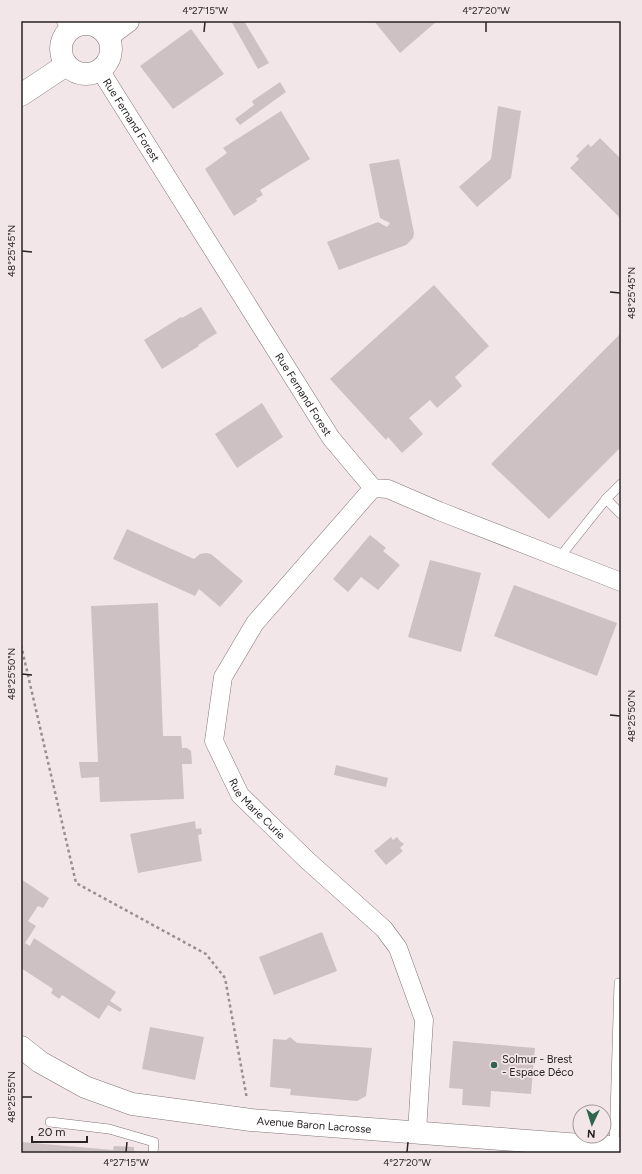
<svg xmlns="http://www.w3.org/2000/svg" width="642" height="1174" viewBox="0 0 642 1174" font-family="Figtree,sans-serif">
<rect width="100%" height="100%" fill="#f3e6e9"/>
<g fill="#cec1c4">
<path d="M231,21H244L269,63L258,69Z"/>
<path d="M374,21H437L400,53Z"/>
<path d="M191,29L224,74L173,109L140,66Z"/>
<path d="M280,82L286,92L240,125L235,119L254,105L252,101Z"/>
<path d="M498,106L521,111L511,178L477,207L459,187L491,159Z"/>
<path d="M281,111L310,159L260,190L263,195L256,199L257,201L234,216L205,169L227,153L223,148Z"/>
<path d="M600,138L621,159V219L570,168L579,159L576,156L588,144L591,147Z"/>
<path d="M399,159L414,233L413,238L406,245L339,270L327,242L378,222L387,227L390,223L380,218L369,164Z"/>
<path d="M434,285L489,346L455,377L462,386L437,408L430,400L409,418L423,434L402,453L388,437L386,440L330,379Z"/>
<path d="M201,307L217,333L198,345L199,346L162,369L144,340L181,317L182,318Z"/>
<path d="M621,333V447L549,519L491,464Z"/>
<path d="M262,403L283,437L237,468L215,434Z"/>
<path d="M127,529L194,559L200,554L206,553L211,554L243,581L220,607L199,589L195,596L113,559Z"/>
<path d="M370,535L386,548L383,551L400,565L378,590L361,577L348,592L333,579Z"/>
<path d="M430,560L481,573L461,652L408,637Z"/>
<path d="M514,585L617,623L597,676L494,636Z"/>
<path d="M158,603L163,736H181L182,748H187L191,751L192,764H182L184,799L100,802L99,777L81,778L79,762H98L91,606Z"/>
<path d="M336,765L388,778L386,787L334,775Z"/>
<path d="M195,821L196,829L201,828L202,834L198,835L202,861L138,873L130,834Z"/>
<path d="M391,837L393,840L397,837L400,841L404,844L400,848L403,851L386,865L374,851Z"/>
<path d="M21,879L49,898L43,908L38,906L28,921L36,926L25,943L30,946L34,938L116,992L110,1001L122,1009L120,1012L108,1005L99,1019L62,995L59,999L51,993L53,989L21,968Z"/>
<path d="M322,932L337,971L274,995L259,957Z"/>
<path d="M150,1027L204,1037L195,1080L142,1069Z"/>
<path d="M290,1037L297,1043L372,1048L366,1096L357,1101L290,1095L291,1089L270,1087L273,1039L286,1040Z"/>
<path d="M453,1041L535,1048L531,1094L491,1091L490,1107L462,1105L463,1089L449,1088Z"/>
<path d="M21,1142L113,1150L114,1146L134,1147V1151L146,1152V1153H21Z"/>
</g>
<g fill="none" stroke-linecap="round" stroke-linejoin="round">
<g stroke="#807577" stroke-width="10">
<g id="lane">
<path d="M606,499L621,514"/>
<path d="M559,558L606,499L621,484"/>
<path d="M50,1122L109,1129L154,1142L153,1153"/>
<path d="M614,1148L619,983H621"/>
</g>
</g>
<g stroke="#807577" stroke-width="19">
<g id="street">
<path d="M66,21L71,28"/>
<path id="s1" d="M100,70L331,438L373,488L388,489L439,511L621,582"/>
<path id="s2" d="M373,488L255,623L223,677L214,741L240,795L308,861L384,929L398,948L424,1020L417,1132"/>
</g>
</g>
<g stroke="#807577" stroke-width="23">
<g id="secondary">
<circle cx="86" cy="49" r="25"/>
<path d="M108,36L128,21"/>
<path d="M21,95L66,65"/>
<path id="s3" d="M21,1047L40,1062L85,1087L132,1104L251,1120L621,1148"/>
</g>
</g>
<path stroke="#998f91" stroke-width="2.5" stroke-dasharray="3 3" stroke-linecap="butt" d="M21,645L76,883L206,954L225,978L247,1099"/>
<use href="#lane" stroke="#fff" stroke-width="9"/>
<use href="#street" stroke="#fff" stroke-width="18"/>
<use href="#secondary" stroke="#fff" stroke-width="22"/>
</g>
<path fill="none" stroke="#282324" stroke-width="1.5" d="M204,32L205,22M486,32V22M22,251L32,252M610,292L620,293M22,674L32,675M610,715L620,716M22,1097H32M126,1152L127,1142M407,1152L408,1142"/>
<circle fill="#2e654c" stroke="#f3e6e9" stroke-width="1.5" cx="494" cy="1065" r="4"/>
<g text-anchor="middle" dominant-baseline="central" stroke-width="3.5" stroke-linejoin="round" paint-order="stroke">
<g font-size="11" fill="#282324" stroke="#f3e6e9">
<text stroke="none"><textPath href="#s1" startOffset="59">Rue Fernand Forest</textPath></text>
<text stroke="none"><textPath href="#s1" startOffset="383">Rue Fernand Forest</textPath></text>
<text stroke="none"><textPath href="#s2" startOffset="388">Rue Marie Curie</textPath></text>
<text stroke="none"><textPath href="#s3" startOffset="309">Avenue Baron Lacrosse</textPath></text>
</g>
<g font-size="11" fill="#282324" stroke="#f3e6e9" text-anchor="start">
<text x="502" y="1059">Solmur - Brest<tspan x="502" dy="13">- Espace Déco</tspan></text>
</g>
</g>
<rect width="642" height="1174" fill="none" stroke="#f3e6e9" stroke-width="44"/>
<g transform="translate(592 1124) rotate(184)"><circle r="19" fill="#f3e6e9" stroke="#a2989a"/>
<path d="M0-3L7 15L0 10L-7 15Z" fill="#2e654c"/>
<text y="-6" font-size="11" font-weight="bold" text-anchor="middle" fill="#282324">N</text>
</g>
<path d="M32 1136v6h55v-6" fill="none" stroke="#282324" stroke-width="2"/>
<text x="38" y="1136" font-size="12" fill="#282324" stroke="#f3e6e9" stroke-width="3" paint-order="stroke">20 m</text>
<rect x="22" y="22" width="598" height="1130" fill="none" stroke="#282324" stroke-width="1.5"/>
<g font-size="10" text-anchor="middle" fill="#282324">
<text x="205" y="14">4°27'15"W</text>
<text x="486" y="14">4°27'20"W</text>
<text transform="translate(11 251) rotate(-90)" y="4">48°25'45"N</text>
<text transform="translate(631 293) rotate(-90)" y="4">48°25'45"N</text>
<text transform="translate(11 674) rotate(-90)" y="4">48°25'50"N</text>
<text transform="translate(631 716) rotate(-90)" y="4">48°25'50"N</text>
<text transform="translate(11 1097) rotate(-90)" y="4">48°25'55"N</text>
<text x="126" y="1166">4°27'15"W</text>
<text x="407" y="1166">4°27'20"W</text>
</g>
</svg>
